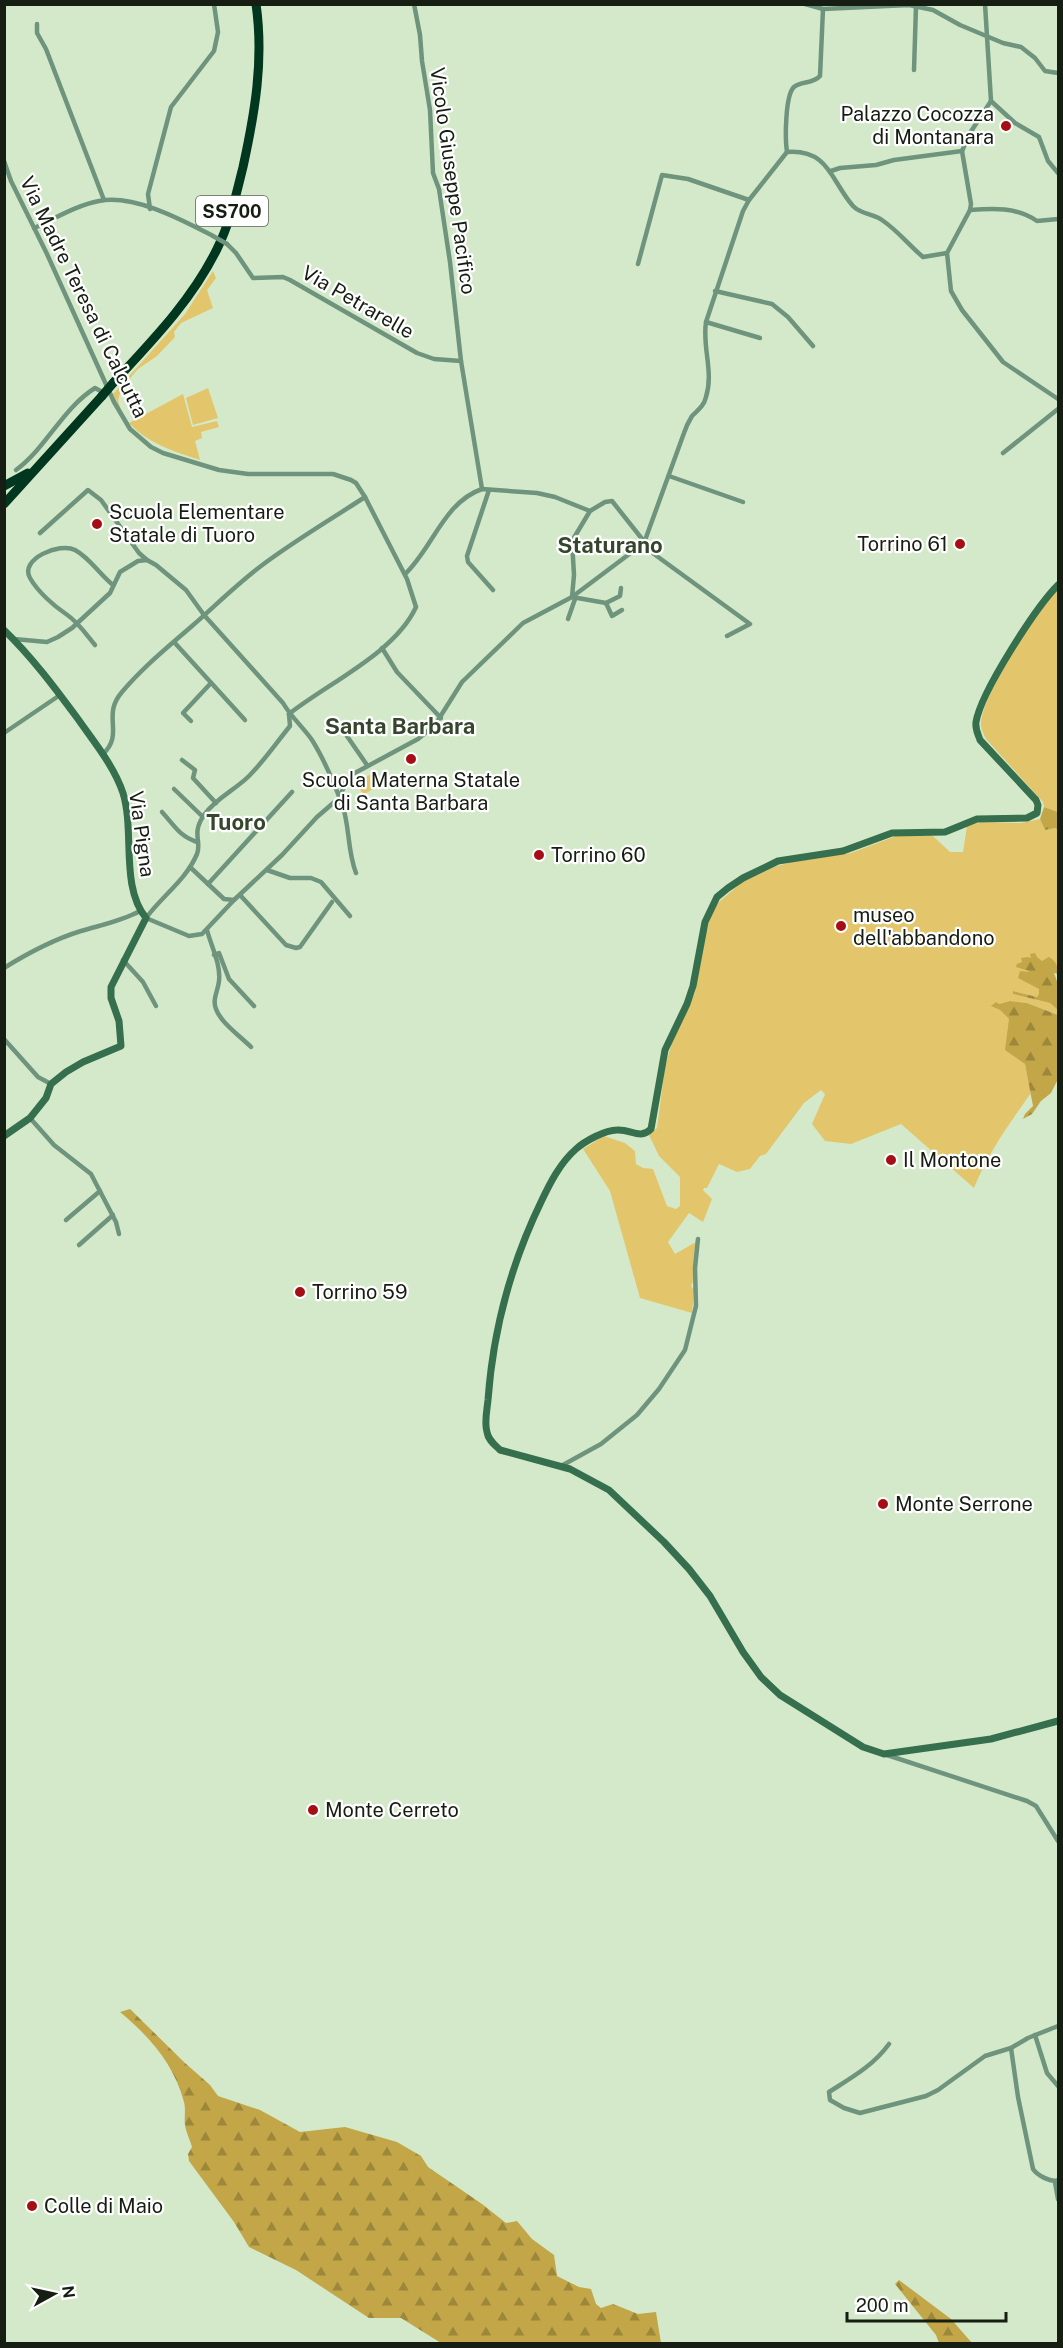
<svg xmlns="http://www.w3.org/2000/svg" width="1063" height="2348" viewBox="0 0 1063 2348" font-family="'Public Sans',sans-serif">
<defs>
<pattern id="forest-firs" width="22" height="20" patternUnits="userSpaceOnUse" patternTransform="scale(1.5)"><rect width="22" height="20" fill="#c2a647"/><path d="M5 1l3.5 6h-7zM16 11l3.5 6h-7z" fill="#9d873a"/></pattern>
</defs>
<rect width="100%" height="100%" fill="#d4e9ca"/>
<g fill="#e3c66b">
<path d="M213,271L216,278L207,290L213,308L181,323L174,332L175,337L157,356L138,369L121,389L118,401L124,418L113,394L185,314Z"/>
<path d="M208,388L218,418L193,425L186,398Z"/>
<path d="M183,394L192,427L217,421L219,427L201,432L202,438L195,441L200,460C173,451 149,444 129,423Z"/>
<path d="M1058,589V812L1044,807L1043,802L986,739C983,733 980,728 981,722C984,692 1037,612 1058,589Z"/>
<path d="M374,772L381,784L363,795L357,783Z"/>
<path d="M1040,819L1045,830L1056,828L1058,832V968L1032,957L1029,970L1039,989L1040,994L1037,997L1013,991V994L1050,1003L1058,1010V1015L1027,1003L1010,1001L992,1006L1000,1010L1009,1019V1026L1025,1064L1031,1093C1009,1124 988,1153 974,1188L901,1124L851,1144L825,1141L812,1124L825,1094L821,1090L804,1103L766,1154L760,1156L750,1169L737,1172L719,1164L707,1188H704L703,1190L712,1199L703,1222L689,1213L668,1242L675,1254L696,1242L694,1279L691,1286L694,1290L692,1313L640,1298L610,1191L583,1149L604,1136L625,1143L635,1151L636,1164L643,1168L653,1169L667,1206L676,1209L680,1206V1177L659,1156L649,1135L657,1128L665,1067L672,1042L695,993L706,932L711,914L719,902L742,882L774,867L792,862L851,853L896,836H933L950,852H963L967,826L981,822L1021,823Z"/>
</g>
<g fill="url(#forest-firs)">
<path d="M1044,807L1058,812V832L1056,828L1045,830L1040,819Z"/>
<path d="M1035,953L1037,957L1042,961L1049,957C1055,960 1059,967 1058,974L1054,973L1058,984V1010L1050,1003L1013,994V991L1037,997L1039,994V989L1018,978L1020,971L1029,972V971L1016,967L1017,964L1022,962L1021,958L1028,957L1031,958L1030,954Z"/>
<path d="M1010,1001L1027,1003L1058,1015V1079L1051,1093L1041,1101L1032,1114L1023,1119L1025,1114L1033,1106L1025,1064L1005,1050L1009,1019L1000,1010L991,1006L996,1002L999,1004Z"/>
<path d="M130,2009L185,2063L210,2085L218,2096L260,2110L300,2132L345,2127L397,2142L421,2156L428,2167L482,2204L506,2223L517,2221L532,2239L554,2255L557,2276L579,2287L591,2289L596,2304L601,2308L613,2304L638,2314L656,2312L661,2343H441L401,2318H369L296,2270L249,2247L234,2222L189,2161L188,2154L192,2147C190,2140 186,2132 185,2125C184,2117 186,2110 184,2102C174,2064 149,2036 120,2012Z"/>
<path d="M899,2280L951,2319L972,2343H939L936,2335L895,2284Z"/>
</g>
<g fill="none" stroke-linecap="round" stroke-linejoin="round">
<g stroke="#6f947d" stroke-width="4.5">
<path d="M414,4L420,35L422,61L430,110L433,173L439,189L450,262L461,361"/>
<path d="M805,4L823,9L909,5L933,10L960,25L1003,43L1021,47L1035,58L1045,71L1058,73"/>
<path d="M37,24V33L46,49L104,200"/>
<path d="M914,70L916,6"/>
<path d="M991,101L1015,123L1039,137L1048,161L1058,173"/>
<path d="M962,151L971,204L970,210L947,253L951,291L962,310L1003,362L1058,399"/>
<path d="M962,151L970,133L991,101L985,4"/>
<path d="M787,152C829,149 831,181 853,206C860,214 874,214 882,220C898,231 909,245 923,257L947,253"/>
<path d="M787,152C785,140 785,95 794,87C801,81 813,84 820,76L823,9"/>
<path d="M4,161L11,181L47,254L114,402L130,429L151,447L163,453L219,470L248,474H333L351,480L356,483L365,497L407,579L416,607C395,653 328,683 289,714"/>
<path d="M831,171L840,168L876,165L894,160L962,151"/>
<path d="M150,209L148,194L171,107L214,51L218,32L214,4"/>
<path d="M970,210C993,208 1017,207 1037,221L1058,219"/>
<path d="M34,228C54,219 77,205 99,201C134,194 182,220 213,236"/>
<path d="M227,244L236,253L253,278L283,277L290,280L417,353L434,359L461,361L482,489"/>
<path d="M638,264L662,175L688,179L749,200"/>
<path d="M715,291L772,304L788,317L813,346"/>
<path d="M706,322L760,338"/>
<path d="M1003,453L1058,409"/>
<path d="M16,470C47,447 62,409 95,388L106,394"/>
<path d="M669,476L743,502"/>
<path d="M489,490L467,556L468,562L493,590"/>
<path d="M40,533L88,490L101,500L139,553L147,560"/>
<path d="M405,574C432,549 444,502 482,489L537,493L555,497L590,511"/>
<path d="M621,588L620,596L606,603L572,597L574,575L572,541L590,511L605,502L612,501L654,554L750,624L727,636"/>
<path d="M606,603L612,616L622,610"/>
<path d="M568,619L575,599"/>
<path d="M14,639L47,642L58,637L72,628L110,593L120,572L138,561L147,560L156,565L186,590L204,615L283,703C291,717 303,727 312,740C324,759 334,783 342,804C350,826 347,850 356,873"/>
<path d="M174,642L245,720"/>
<path d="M95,645C86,634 78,622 66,614C54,606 38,592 30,578C19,559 60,542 75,550C90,558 100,575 113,585"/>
<path d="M382,648L397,672L441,718"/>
<path d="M289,714L290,726C277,742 264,761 249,776C235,790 216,798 204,815C191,834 202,841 197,854C186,880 162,896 146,918L189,936L202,934L234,900L282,855L317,817L339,798"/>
<path d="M191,721L183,713L211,683"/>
<path d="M333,722L340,726L367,765"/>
<path d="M4,733L60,695"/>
<path d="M103,754C125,733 101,716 122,692C143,667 168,647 192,626C215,606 237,584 261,566C294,541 330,520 365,497"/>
<path d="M182,760L195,770L193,778L216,803"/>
<path d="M174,789L203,817"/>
<path d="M339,798L348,778L353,774L418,739L435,725L462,682L523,623L572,597L644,543L684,433C686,427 689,421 692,416C698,410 704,406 706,397C714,372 702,347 706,322L743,211L749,200L787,152"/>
<path d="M162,812C174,825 179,836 197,842"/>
<path d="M190,867L224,899L234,900"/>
<path d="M267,870L290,878H311L321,882L350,916"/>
<path d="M208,884L292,792"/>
<path d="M240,895L286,945L296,948L300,947L332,902"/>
<path d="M207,930C211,946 221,964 219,981C218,991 212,999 216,1009C221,1023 240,1036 251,1047"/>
<path d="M214,955L219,953L229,979L254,1006"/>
<path d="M123,960L143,982L156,1006"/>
<path d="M4,968C28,953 55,939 81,931C101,925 122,921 140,911"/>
<path d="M4,1039L38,1077L51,1084"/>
<path d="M30,1118L54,1145L91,1174L116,1222L119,1234"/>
<path d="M66,1220L100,1191"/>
<path d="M79,1245L113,1215"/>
<path d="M561,1466L601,1444L637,1415L659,1389L685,1350L696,1306L695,1268L698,1239"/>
<path d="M884,1754L1027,1801L1036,1806L1058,1841"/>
<path d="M1035,2035L1047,2073L1058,2086"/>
<path d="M889,2044C873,2066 851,2078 829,2092L830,2100L844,2108L860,2113L926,2096L938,2090L985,2056L1011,2048L1028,2038L1058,2026"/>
<path d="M1011,2048L1018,2097L1033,2169C1037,2175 1051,2183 1058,2180"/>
<path d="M1055,2182L1058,2199"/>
</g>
<g stroke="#356f4e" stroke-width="7">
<path d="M1058,585C1036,607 981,692 976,722C975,729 978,734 980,740L1036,800L1038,805L1037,813L1027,818L977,819L945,832L892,833L843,851L778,861L743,878L728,888L717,897L705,922L693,986L687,1004L665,1050L651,1129C640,1140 631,1129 617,1130C605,1130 585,1141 576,1149C560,1163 550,1183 541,1202C511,1264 493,1331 488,1400C487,1410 484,1423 487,1432C488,1440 495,1445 500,1450L570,1469L609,1490L664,1542L689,1569L710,1596L743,1652L761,1677L780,1695L863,1747L884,1754L991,1739L1058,1721"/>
<path d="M4,630C32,657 55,688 78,719C94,742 114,766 123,793C135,832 120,886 146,918L111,987V998L119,1021L121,1046L83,1062L66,1072L51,1084L46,1098L30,1118L4,1136"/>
</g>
<g stroke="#00371e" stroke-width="9">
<path d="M114,382C152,341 192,300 217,249C230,223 236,195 243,167C255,112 264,60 256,4"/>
<path d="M4,486L28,473"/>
<path d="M4,504L102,396"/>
</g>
<path stroke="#6f947d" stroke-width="4.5" d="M213,236L227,244"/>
<path stroke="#00371e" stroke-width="9" d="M102,396L114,382"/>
</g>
<g fill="#a50e14" stroke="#fff" stroke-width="2">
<circle cx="1006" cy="126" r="6"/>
<circle cx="97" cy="524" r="6"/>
<circle cx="960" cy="544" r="6"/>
<circle cx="411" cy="759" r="6"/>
<circle cx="539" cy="855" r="6"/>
<circle cx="841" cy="926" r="6"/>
<circle cx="891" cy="1160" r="6"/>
<circle cx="300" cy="1292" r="6"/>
<circle cx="883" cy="1504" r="6"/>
<circle cx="313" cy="1810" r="6"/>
<circle cx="32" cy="2206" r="6"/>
</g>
<g text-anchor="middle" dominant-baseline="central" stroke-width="4.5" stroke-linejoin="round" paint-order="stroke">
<rect fill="#fff" stroke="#5c6159" stroke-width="1.5" x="196" y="196" width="72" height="30" rx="4.5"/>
<g font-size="18" font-weight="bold" fill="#161d12">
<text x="232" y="211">SS700</text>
</g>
<g font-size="20" fill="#161d12" stroke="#fff" text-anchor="start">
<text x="994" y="114" text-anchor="end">Palazzo Cocozza<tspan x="994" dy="23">di Montanara</tspan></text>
<text x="109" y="512">Scuola Elementare<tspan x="109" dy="23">Statale di Tuoro</tspan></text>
<text x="948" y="544" text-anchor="end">Torrino 61</text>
<text x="411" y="780" text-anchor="middle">Scuola Materna Statale<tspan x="411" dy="23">di Santa Barbara</tspan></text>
<text x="551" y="855">Torrino 60</text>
<text x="853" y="915">museo<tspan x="853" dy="23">dell'abbandono</tspan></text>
<text x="903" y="1160">Il Montone</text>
<text x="312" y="1292">Torrino 59</text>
<text x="895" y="1504">Monte Serrone</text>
<text x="325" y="1810">Monte Cerreto</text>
<text x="44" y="2206">Colle di Maio</text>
</g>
<g font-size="20" fill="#161d12" stroke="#fff">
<text transform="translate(453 181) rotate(82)">Vicolo Giuseppe Pacifico</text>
<text transform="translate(84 297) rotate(64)">Via Madre Teresa di Calcutta</text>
<text transform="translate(358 302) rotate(30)">Via Petrarelle</text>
<text transform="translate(142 834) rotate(82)">Via Pigna</text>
</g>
<g font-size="22" font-weight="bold" fill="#35462d" stroke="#fff">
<text x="610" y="545">Staturano</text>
<text x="400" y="726">Santa Barbara</text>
<text x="236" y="822">Tuoro</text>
</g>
</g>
<rect width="1063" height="2348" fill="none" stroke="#161d12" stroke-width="12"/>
<g transform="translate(54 2294) rotate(82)" stroke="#ffffff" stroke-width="4.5" paint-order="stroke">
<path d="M0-4.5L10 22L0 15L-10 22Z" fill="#161d12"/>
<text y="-9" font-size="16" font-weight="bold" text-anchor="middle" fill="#161d12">N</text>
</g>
<path d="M847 2312v9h159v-9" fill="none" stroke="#161d12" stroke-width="3"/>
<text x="856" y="2312" font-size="18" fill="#161d12" stroke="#ffffff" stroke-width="4.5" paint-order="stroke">200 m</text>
</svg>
